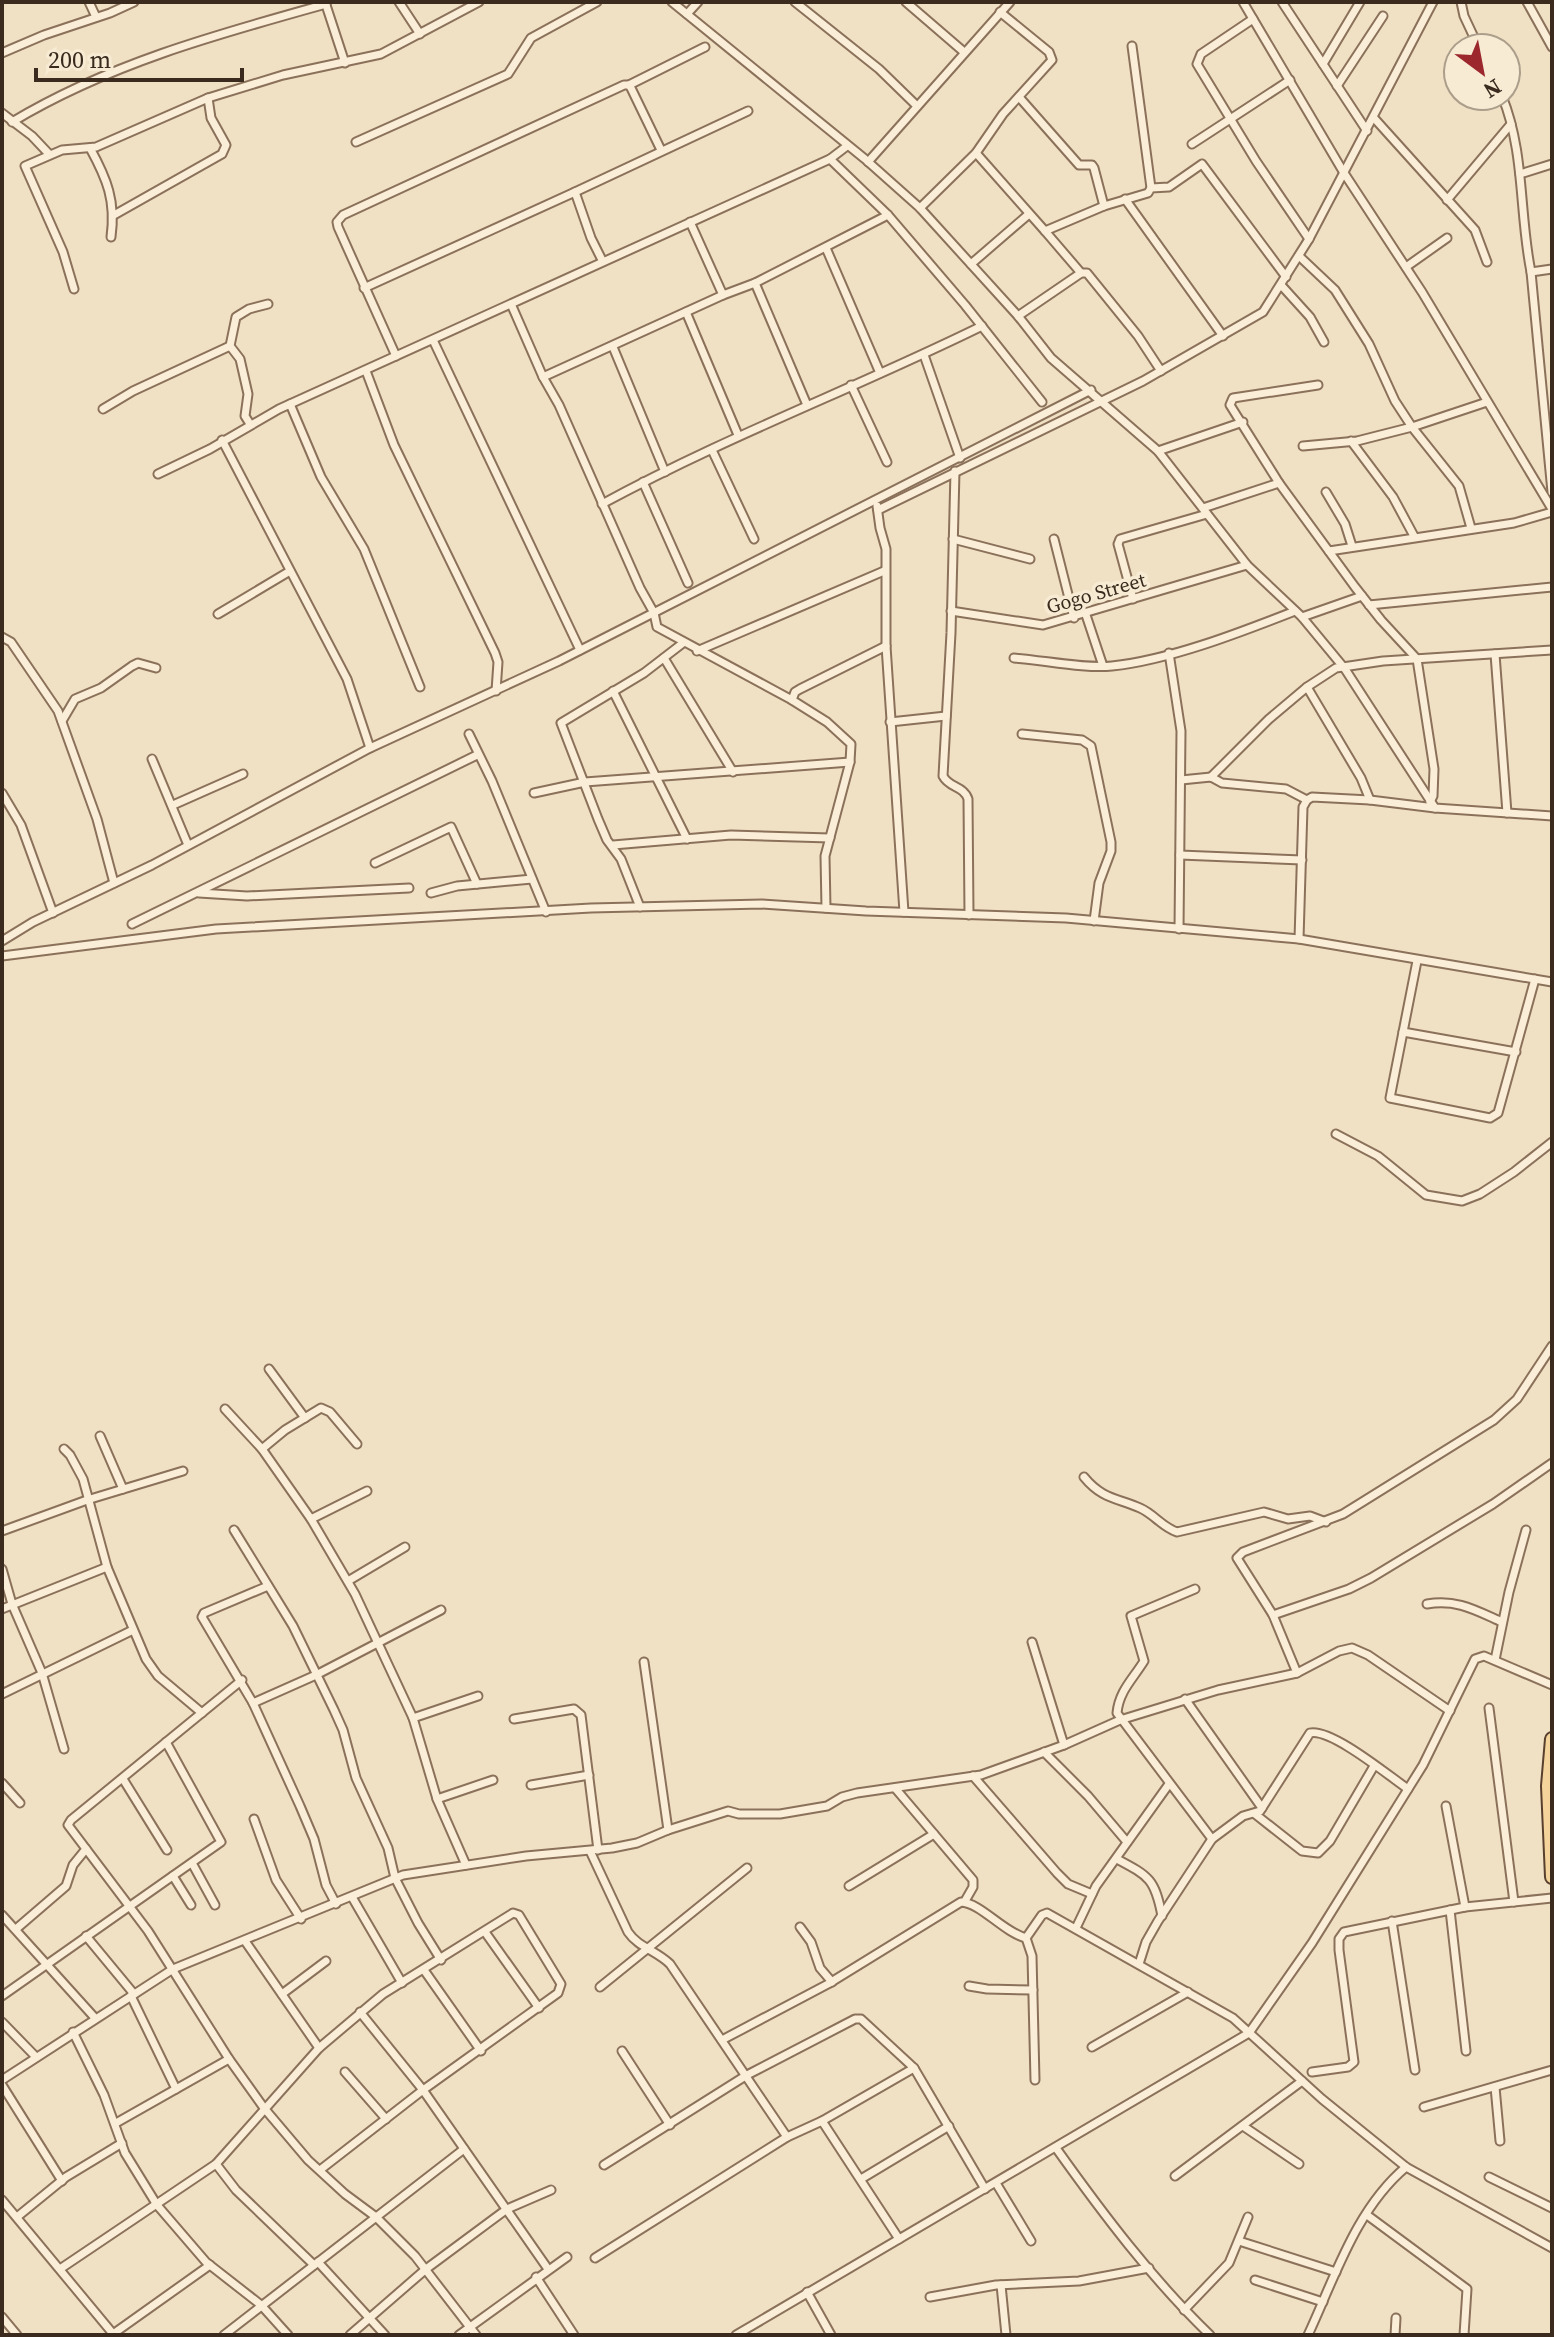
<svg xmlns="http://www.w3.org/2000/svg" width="1554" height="2337" viewBox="0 0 1554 2337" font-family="'Source Serif 4',serif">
<rect width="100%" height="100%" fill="#f0e0c4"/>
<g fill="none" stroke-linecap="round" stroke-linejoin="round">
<g stroke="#8b715a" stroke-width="11">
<g id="minor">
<path d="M89,2L96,17"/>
<path d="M325,2L345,63"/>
<path d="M399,2L420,34"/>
<path d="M672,2L865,159L920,208L1018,316L1051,358L1158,451L1247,565L1302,617L1345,669L1435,808L1552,816"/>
<path d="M795,2L879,69L917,106"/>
<path d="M906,2L964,52"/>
<path d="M1243,2L1344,173L1422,292L1552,509"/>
<path d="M1282,2L1367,131"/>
<path d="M1461,2L1464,16L1479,48"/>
<path d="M1527,2L1552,47"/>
<path d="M687,14L698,2"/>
<path d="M1253,19L1201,54L1197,64L1256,161L1309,239"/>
<path d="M1132,46L1151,188"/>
<path d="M2,53L44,35L110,13L134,2"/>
<path d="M1323,64L1360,2"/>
<path d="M629,85L705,47"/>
<path d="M1337,86L1383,16"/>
<path d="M1502,96C1525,152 1519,213 1531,272L1552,492"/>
<path d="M1019,97L1079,165H1092L1094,168L1104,206"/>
<path d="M2,113L32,136L49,154"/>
<path d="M1374,118L1475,230L1487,262"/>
<path d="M12,122C108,64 218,34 326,4"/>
<path d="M356,142L508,74L531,38L597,2"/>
<path d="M1192,144L1290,80"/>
<path d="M90,148C107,179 116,201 111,237"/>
<path d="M976,153L1045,231L1104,206L1148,193L1151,188L1169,187L1202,164L1286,277"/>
<path d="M830,159L888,215L965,305L1042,402"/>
<path d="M868,162L1010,2"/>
<path d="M1520,174L1552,164"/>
<path d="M1125,199L1223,336"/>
<path d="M1447,200L1511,124"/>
<path d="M920,208L976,153L1003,114L1052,60L1049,52L1000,12"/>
<path d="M114,215L222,154L226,145L211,118L208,98"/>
<path d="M690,222L723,295"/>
<path d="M1045,231L1081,273"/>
<path d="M826,248L880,373"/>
<path d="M1299,256L1335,290L1369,344L1395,401L1412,427L1459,486L1471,528"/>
<path d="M602,260L591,238L575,192L748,111"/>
<path d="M971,264L1029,214"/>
<path d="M1406,267L1447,238"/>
<path d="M1531,272L1552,269"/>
<path d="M755,283L807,405"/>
<path d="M1281,285L1310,317L1324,342"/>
<path d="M364,288L575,192"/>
<path d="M74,289L63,252L25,166L62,150L96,147L208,98L283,75L381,54L479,2"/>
<path d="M511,304L543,377L559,405L640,588L654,613L657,627L792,700"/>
<path d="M686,312L738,435"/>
<path d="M1018,316L1081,273H1087L1138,336L1161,371"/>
<path d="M433,340L580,650"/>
<path d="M613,347L665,472"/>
<path d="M924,355L960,458"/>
<path d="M396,356L338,227L337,222L343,215L624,85H629L631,88L661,150"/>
<path d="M366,371L394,445L495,653L498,662L496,691"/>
<path d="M543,377L723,295L755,283L888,215"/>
<path d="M851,385L887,462"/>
<path d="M1318,385L1233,398L1230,405L1279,483L1355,587L1381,620L1417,659L1434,769L1433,796L1430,802"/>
<path d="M290,404L321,477L364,549L420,687"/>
<path d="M103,409L133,391L230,346"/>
<path d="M250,424L245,416L248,394L240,359L230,346L236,317L249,309L268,304"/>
<path d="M222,440L347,679L370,748"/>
<path d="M1351,441L1393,497L1414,536"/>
<path d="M1303,446L1357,441L1412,427L1487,402"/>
<path d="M712,450L754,539"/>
<path d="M1158,451L1243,422"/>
<path d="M955,471L951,633L943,776C949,788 964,786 968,799L969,915"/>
<path d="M158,474L210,449L279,409L830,159L847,146"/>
<path d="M643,482L688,583"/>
<path d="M1326,492L1345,524L1352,546"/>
<path d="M602,504C725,437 856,388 982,326"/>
<path d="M877,506L880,528L886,549V646L904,912"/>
<path d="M1203,508L1279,483"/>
<path d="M878,510L1143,381L1263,312L1309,239L1433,2"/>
<path d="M953,539L1030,559"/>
<path d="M1054,539L1074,618"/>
<path d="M1329,551L1514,523L1552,512"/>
<path d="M1133,599L1118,544L1120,539L1207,514"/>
<path d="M1369,605L1552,587"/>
<path d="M951,611L1043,625L1247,565"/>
<path d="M218,614L290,571"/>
<path d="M1086,615L1103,666"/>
<path d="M1302,617L1362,596"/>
<path d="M2,637L11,642L58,711L97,819L114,883"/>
<path d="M697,651L884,571"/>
<path d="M1169,653L1181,731L1179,929"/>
<path d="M1495,654L1507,813"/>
<path d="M664,658L733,772"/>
<path d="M1014,658C1043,660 1085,669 1112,666C1170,660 1241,632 1295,611"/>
<path d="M1307,687L1361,778L1370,800"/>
<path d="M613,691L687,839"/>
<path d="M62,721L75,699L101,688L132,666L138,663L156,668"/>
<path d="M890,722L946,716"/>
<path d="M469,734L492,781L546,912"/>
<path d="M1022,734L1082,740L1091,746L1111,842V851L1099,883L1094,921"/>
<path d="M152,759L188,845"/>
<path d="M1211,777L1269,719L1307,687L1336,668L1383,661L1552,650"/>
<path d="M1181,780L1211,777L1222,783L1286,789L1307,800"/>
<path d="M2,793L21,825L53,913"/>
<path d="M534,793L585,782L850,762"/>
<path d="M173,805L243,774"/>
<path d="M613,845L731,835L830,838"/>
<path d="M1180,855L1302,860"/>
<path d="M375,863L451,827L477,884"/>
<path d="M199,893L247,896L409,888"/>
<path d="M431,893L457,886L532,879"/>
<path d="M640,907L621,859L607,840L598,819L561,723L644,673L683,643"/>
<path d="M826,908L825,856L850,762L851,744L827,722L792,700L795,692L800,689L886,646"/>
<path d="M132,924L477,755"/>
<path d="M1299,939L1303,807L1307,800L1312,797L1370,800L1435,808"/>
<path d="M2,941L33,922L152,865L370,748L559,661L1091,390"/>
<path d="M2,956L216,929L591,908L762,904L866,911L1066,918L1299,939L1552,982"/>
<path d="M1417,961L1390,1098L1490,1118L1498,1113L1535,979"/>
<path d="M1403,1032L1516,1052"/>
<path d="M1336,1134L1378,1156L1426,1195L1462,1201L1480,1194L1514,1172L1552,1142"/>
<path d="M269,1369L305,1418"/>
<path d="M225,1409L262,1449L311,1519L355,1594L413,1718L437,1799L466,1865"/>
<path d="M100,1436L123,1489"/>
<path d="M64,1449L70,1455L83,1479L107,1567L146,1659L158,1676L202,1713"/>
<path d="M262,1449L285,1430L321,1408L330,1412L357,1444"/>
<path d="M1084,1477C1102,1499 1117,1498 1140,1508C1154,1514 1162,1527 1177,1532L1264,1512L1288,1519L1310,1516L1326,1522"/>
<path d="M311,1519L367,1491"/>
<path d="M234,1530L293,1626L334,1710L343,1730L356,1778L388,1848L395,1878L418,1923L441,1960"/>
<path d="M2,1531L87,1500L183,1471"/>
<path d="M2,1569L12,1604L42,1673L64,1749"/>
<path d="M348,1581L405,1547"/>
<path d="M268,1586L204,1613L202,1617L253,1703L300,1806L314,1839L326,1885L336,1904"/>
<path d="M1195,1589L1131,1616L1144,1661C1133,1679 1119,1691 1117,1713L1212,1839"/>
<path d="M1427,1604C1457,1599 1475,1610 1502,1622"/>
<path d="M2,1609L107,1567"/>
<path d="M1273,1615L1349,1589L1371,1578L1493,1504L1552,1463"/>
<path d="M1032,1642L1064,1745"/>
<path d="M1495,1660L1509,1592L1526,1530"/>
<path d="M644,1662L668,1830"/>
<path d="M1297,1673L1273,1615L1237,1558L1243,1552L1343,1514L1494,1420L1517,1399L1552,1346"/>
<path d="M242,1680L71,1820L68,1825L148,1931L229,2059L264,2108L308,2160L345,2194L376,2217L415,2256L476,2335"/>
<path d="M2,1694L133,1630"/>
<path d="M1185,1699L1262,1808"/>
<path d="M253,1703L316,1675L441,1610"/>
<path d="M1489,1708L1514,1902"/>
<path d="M413,1718L478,1696"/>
<path d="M514,1719L574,1709L581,1715L598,1850"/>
<path d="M1044,1752L1088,1796L1127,1842"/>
<path d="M973,1776L1057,1873L1068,1884L1092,1894"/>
<path d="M123,1779L167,1850"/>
<path d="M2,1783L20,1803"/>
<path d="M531,1785L589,1775"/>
<path d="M895,1788L973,1880V1887L965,1901"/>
<path d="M437,1799L493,1780"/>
<path d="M1446,1806L1465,1907"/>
<path d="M1255,1814L1302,1851L1318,1853L1330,1841L1374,1766"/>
<path d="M254,1819L276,1880L301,1919"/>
<path d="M590,1851L628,1932C638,1947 657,1951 670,1964L787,2137"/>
<path d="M1117,1859C1149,1876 1155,1879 1162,1916"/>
<path d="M192,1863L215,1905"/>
<path d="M173,1876L191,1905"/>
<path d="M849,1886L934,1834"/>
<path d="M352,1897L402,1983"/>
<path d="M1450,1910L1466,2051"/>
<path d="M2,1915L95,2018"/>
<path d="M1392,1921L1415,2070"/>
<path d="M800,1927L811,1942L820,1968L832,1982"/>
<path d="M1076,1928L1096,1886L1169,1784"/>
<path d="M16,1929L66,1886L73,1865L86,1849"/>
<path d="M485,1932L539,2008"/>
<path d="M86,1936L134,1994"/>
<path d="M245,1941L319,2048"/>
<path d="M1139,1964L1146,1942L1158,1921L1212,1839L1243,1816L1260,1811L1310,1733C1331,1728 1389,1776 1408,1789"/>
<path d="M424,1970L481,2051"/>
<path d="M969,1986L987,1989L1033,1990"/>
<path d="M600,1987L747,1868"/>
<path d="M282,1994L326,1961"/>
<path d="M2,1996L221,1842L166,1742"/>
<path d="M131,1996L176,2089"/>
<path d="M360,2012L423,2090L548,2269"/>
<path d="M2,2022L36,2057"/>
<path d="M73,2032L104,2095L125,2153L157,2205L206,2262L261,2305L288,2335"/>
<path d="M722,2040L828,1984L961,1902C981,1903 1003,1932 1026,1938"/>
<path d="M1092,2047L1188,1992"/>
<path d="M622,2051L670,2125"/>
<path d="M345,2072L386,2119"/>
<path d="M1312,2072L1348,2067L1354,2062L1339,1950V1939L1344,1932L1465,1907L1552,1898"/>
<path d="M2,2080L173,1969L403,1875L526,1856L612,1848L637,1843L668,1830L728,1811L739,1814H780L827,1806L842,1797L857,1793L981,1775L1064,1745L1120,1720L1218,1690L1297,1673L1339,1651L1352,1648L1368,1655L1450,1711"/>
<path d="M1035,2080L1032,1956L1026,1938L1042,1915L1047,1913L1233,2018L1322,2099L1406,2167L1552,2248"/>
<path d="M2,2085L62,2181"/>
<path d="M1495,2087L1500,2141"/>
<path d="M1424,2107L1552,2070"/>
<path d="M822,2121L914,2068L985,2189"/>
<path d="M116,2123L229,2059"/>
<path d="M1243,2126L1299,2164"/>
<path d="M1056,2148C1103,2214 1152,2279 1210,2335"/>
<path d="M216,2164L236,2190L314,2265"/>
<path d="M604,2165L747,2075L855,2019H861L914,2068"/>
<path d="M1175,2176L1302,2081"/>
<path d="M1489,2177L1552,2208"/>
<path d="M861,2179L949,2126"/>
<path d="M996,2183L1031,2241"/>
<path d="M2,2200L114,2335"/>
<path d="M1367,2215L1467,2289L1464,2335"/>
<path d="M17,2217L66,2177L122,2143"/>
<path d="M1239,2241L1336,2272"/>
<path d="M595,2258L787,2137L822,2121L899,2239"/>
<path d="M318,2262L385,2335"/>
<path d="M60,2269L216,2164L319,2048L383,1994L513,1913L519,1915L561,1984L558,1993L423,2090L320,2170"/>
<path d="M536,2277L574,2335"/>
<path d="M1255,2280L1323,2302"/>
<path d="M1001,2285L1006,2335"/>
<path d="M807,2292L831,2335"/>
<path d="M930,2297L996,2285L1079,2281L1149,2268"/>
<path d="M1184,2310L1229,2263L1248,2217"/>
<path d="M2,2317L17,2335"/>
<path d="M113,2334L210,2265"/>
<path d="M224,2335L464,2149"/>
<path d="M350,2335L426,2269L507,2209L551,2190"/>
<path d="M459,2335L567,2257"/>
<path d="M736,2335L1249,2033L1312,1943L1423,1765L1475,1659L1484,1656L1552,1685"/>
<path d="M1308,2335C1335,2277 1356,2209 1406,2167"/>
<path d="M1395,2335L1396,2318"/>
</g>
</g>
<g stroke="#59402e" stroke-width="16">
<path id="primary" d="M1552,1739L1548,1786L1552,1877"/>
</g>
<use href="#minor" stroke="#faeed8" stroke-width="7"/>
<use href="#primary" stroke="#f4d49b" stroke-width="12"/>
</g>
<g text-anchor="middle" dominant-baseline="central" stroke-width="7" stroke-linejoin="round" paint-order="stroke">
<g font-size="20" fill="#3a2b1e" stroke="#f7ebd4">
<text transform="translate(1096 593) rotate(-16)">Gogo Street</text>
</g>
</g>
<rect width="1554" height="2337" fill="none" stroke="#3a2b1e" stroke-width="8"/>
<g transform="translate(1482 72) rotate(148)"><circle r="38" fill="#f7ebd4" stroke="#ab9e8b" stroke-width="2"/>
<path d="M0-6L14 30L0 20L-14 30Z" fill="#9c282e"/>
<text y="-12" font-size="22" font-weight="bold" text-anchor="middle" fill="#3a2b1e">N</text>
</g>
<path d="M36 68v12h206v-12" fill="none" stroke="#3a2b1e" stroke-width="4"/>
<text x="48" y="68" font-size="24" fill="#3a2b1e" stroke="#f7ebd4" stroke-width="6" paint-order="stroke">200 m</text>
</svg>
